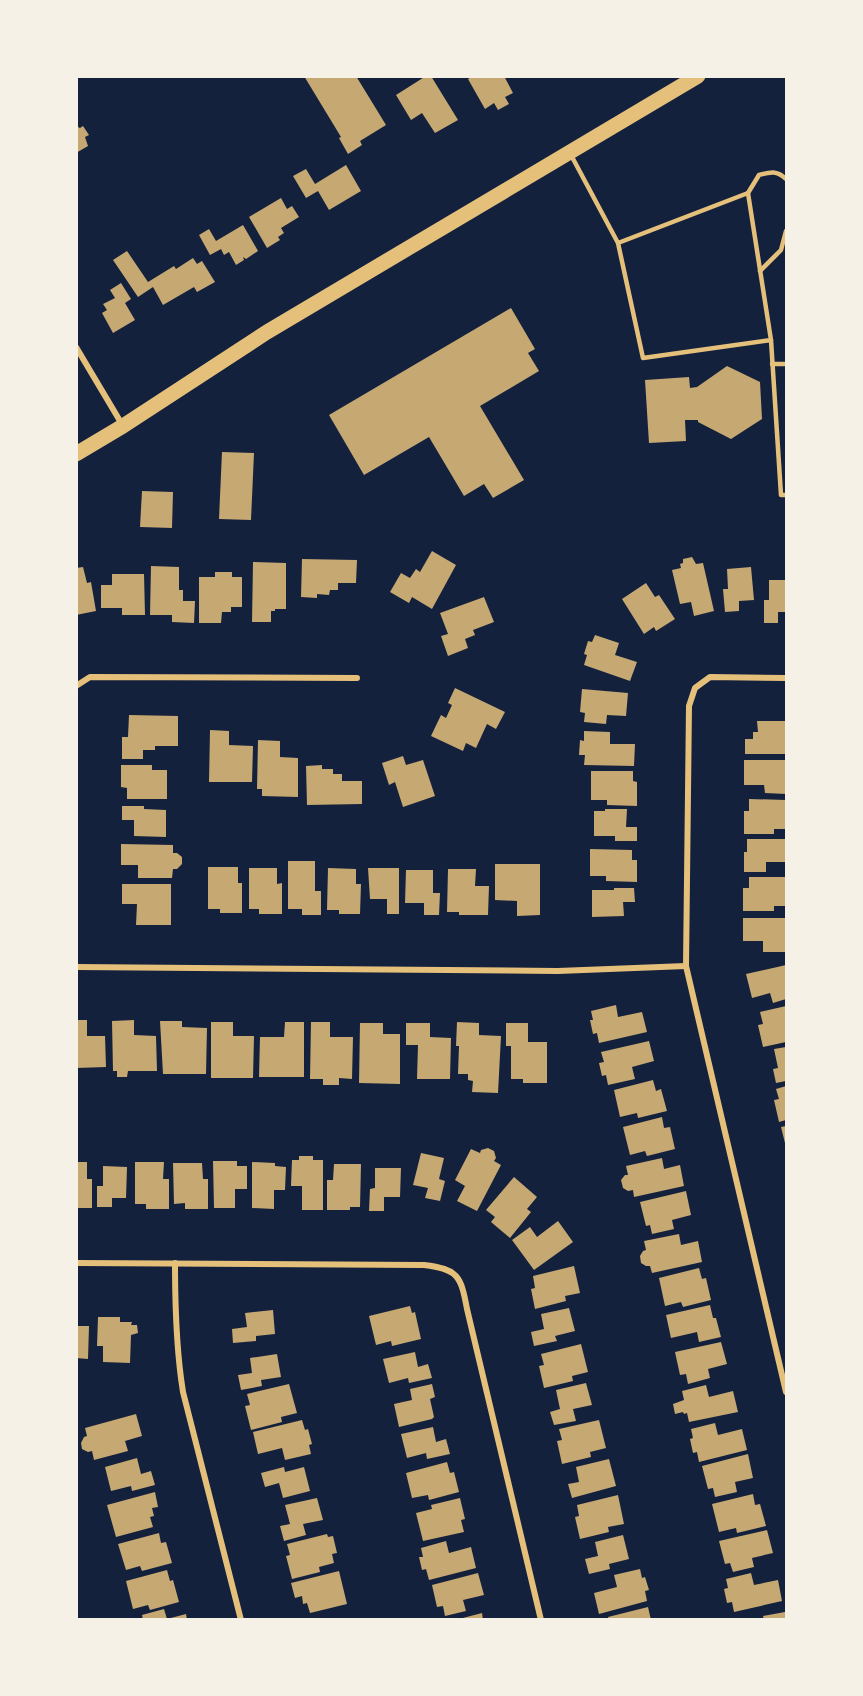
<svg xmlns="http://www.w3.org/2000/svg" width="863" height="1696" viewBox="0 0 863 1696" font-family="Figtree,sans-serif">
<rect width="100%" height="100%" fill="#14213d"/>
<g fill="#c6a872">
<path d="M304,76H356L386,125L360,141L362,145L348,154L339,138L341,137Z"/>
<path d="M426,76H431L458,120L435,133L422,113L411,120L396,95Z"/>
<path d="M473,76H504L513,93L505,97L509,104L498,110L494,103L485,109L468,79Z"/>
<path d="M76,126L80,128L83,126L89,135L85,137L88,146L76,153Z"/>
<path d="M346,165L361,191L329,210L318,191L306,198L293,176L306,169L315,184Z"/>
<path d="M281,198L287,209L292,206L299,217L281,228L284,233L278,237L280,240L267,248L249,217Z"/>
<path d="M243,225L258,251L246,259L243,257L244,260L236,265L229,252L224,255L221,249L210,255L199,235L209,229L216,241Z"/>
<path d="M127,251L148,282L174,266L176,269L193,258L197,264L202,261L215,282L197,292L194,287L163,305L153,287L138,297L113,260Z"/>
<path d="M121,283L131,299L125,303L135,320L113,333L102,313L107,310L103,304L115,298L110,290Z"/>
<path d="M511,308L535,349L528,353L539,371L480,406L524,480L493,498L484,484L464,496L429,437L364,475L329,415Z"/>
<path d="M727,366L760,382L762,419L731,439L698,422V420H685L686,441L649,443L645,380L689,377L690,388L697,387Z"/>
<path d="M222,452L254,453L251,520L219,519Z"/>
<path d="M142,491L173,492L172,528L140,527Z"/>
<path d="M432,551L456,565L432,609L412,597L409,603L390,592L401,573L410,578L416,569L420,572Z"/>
<path d="M692,557L696,564L703,563L714,611L694,616L691,602L680,604L672,570L681,568L680,564L683,563V559Z"/>
<path d="M302,559L357,560L356,583H338V590H330L329,595L317,594V598L301,597Z"/>
<path d="M253,562L286,563V609H275V611H271V622H252Z"/>
<path d="M151,566L179,567V590H183V601H195L194,623L172,622V615H150Z"/>
<path d="M83,567L87,583L91,582L96,611L76,615V568Z"/>
<path d="M751,567L754,600L739,601V611L725,612L723,589H728L727,569Z"/>
<path d="M215,572H232V577H242V607H231V612H222L221,623H199V577H215Z"/>
<path d="M112,574H144L145,615H122V608H101V585H112Z"/>
<path d="M769,580H786V612H778V623H764V600H769Z"/>
<path d="M646,583L655,597L659,595L675,619L656,631L654,627L644,634L622,599Z"/>
<path d="M484,597L494,622L473,630L475,635L465,639L468,648L448,656L441,636L448,634L440,613Z"/>
<path d="M595,635L619,643L615,655L637,662L630,681L584,665L587,655L584,654L588,641L592,642Z"/>
<path d="M455,688L505,712L496,729L487,724L476,748L466,743L463,751L431,736L441,715L446,718L452,705L448,703Z"/>
<path d="M582,689L628,693L626,716L607,715L606,724L584,722L585,713L580,712Z"/>
<path d="M129,715L178,716V746H155V750H143V759H122V737H128Z"/>
<path d="M757,721H786V754H745V739H753V732H758Z"/>
<path d="M210,730L229,731V745L253,746L252,782H209Z"/>
<path d="M584,731L610,732V744H635L634,766L584,765L585,755H579L580,740L584,741Z"/>
<path d="M258,740L280,741V757L298,758V797L262,796V789H257Z"/>
<path d="M403,756L406,765L423,760L435,796L403,807L395,782L389,785L382,763Z"/>
<path d="M744,760H786V794L765,793L764,785H744Z"/>
<path d="M121,765H152V770H167V799H127V788L121,787Z"/>
<path d="M322,765V769H333V774H342V781H362V804L307,805L306,766Z"/>
<path d="M591,771H633V781L637,782V806L607,805V800H591Z"/>
<path d="M749,799L786,800V829H774V834H744V811H749Z"/>
<path d="M122,806H144V809L166,810V837L134,836V820H122Z"/>
<path d="M605,809H627L626,827H637V841H615V836H594V811H605Z"/>
<path d="M747,839H786V862H766V872H744V852H747Z"/>
<path d="M121,844L173,845V853H177L182,857V864L177,869H173L172,878H138V865H121Z"/>
<path d="M590,849L632,850V860H637V882L606,881V876H590Z"/>
<path d="M288,861H315V891H321V915H302V909H288Z"/>
<path d="M495,864H540V915L517,916V901L495,900Z"/>
<path d="M208,867H238V883H242V913H220V909H208Z"/>
<path d="M249,868H277V884L282,883V914H259V909H249Z"/>
<path d="M328,868L356,869V884H361L360,914H339V910H327Z"/>
<path d="M368,868H399V914H387V899H370Z"/>
<path d="M448,869H476L475,886H489L488,915H459V912H447Z"/>
<path d="M406,870H433V893H440L439,915H424V903H405Z"/>
<path d="M749,877H786V906H774V911H743V888H749Z"/>
<path d="M122,884H171V925H136L137,904H122Z"/>
<path d="M614,888H634L635,902H623L624,916L592,917V890H614Z"/>
<path d="M743,918H786V952H763V941H743Z"/>
<path d="M786,965V999L773,1003L770,993L752,998L746,974Z"/>
<path d="M616,1005L618,1017L642,1012L647,1032L599,1043L597,1033L593,1034L590,1020H593L591,1011Z"/>
<path d="M786,1006V1042L763,1047L758,1025L763,1024L760,1012Z"/>
<path d="M76,1020H87V1036H105L106,1067L76,1068Z"/>
<path d="M134,1020V1035L156,1036L157,1071H128L127,1077H117V1071H113L112,1021Z"/>
<path d="M160,1021H182V1027L207,1028L206,1074H163Z"/>
<path d="M211,1022H233V1036H254L253,1078H211Z"/>
<path d="M285,1022H304V1077H259L260,1037H284Z"/>
<path d="M311,1022H330V1037H353L352,1079L339,1078V1085H323V1079H310Z"/>
<path d="M457,1022L479,1023V1035L501,1036L498,1093L472,1092L473,1081L468,1080V1074H458L459,1046H456Z"/>
<path d="M360,1023H383V1034H400V1084L359,1083Z"/>
<path d="M406,1023H430V1037L451,1038L450,1079H417L418,1045H406Z"/>
<path d="M506,1023H528V1042H547V1083H523V1079H511V1046H506Z"/>
<path d="M649,1041L654,1061L632,1067L635,1079L608,1085L606,1075L602,1076L599,1063L604,1062L601,1052Z"/>
<path d="M786,1047V1081L776,1083L773,1069L778,1068L774,1049Z"/>
<path d="M653,1080L656,1091L661,1089L667,1111L638,1118L637,1113L620,1117L614,1090Z"/>
<path d="M786,1086V1120L779,1122L774,1100L779,1099L776,1089Z"/>
<path d="M662,1117L664,1128L670,1127L675,1149L647,1156L645,1151L630,1155L623,1127Z"/>
<path d="M786,1126V1147L781,1127Z"/>
<path d="M488,1148L494,1151L496,1158L494,1161L501,1165L477,1211L457,1201L465,1186L455,1180L471,1149L480,1153L481,1150Z"/>
<path d="M421,1153L444,1158L439,1179L445,1181L440,1201L425,1198L428,1188L413,1185Z"/>
<path d="M299,1156H313V1160H323V1210H302V1186H291L292,1160H299Z"/>
<path d="M662,1158L664,1169L680,1165L684,1186L634,1197L633,1190L628,1191L623,1188L621,1180L625,1175H628L626,1166Z"/>
<path d="M213,1161H237V1166H247V1189H235V1208H214Z"/>
<path d="M76,1162H87V1179H92V1208H76Z"/>
<path d="M135,1162H164L163,1179H169V1209H146V1204H135Z"/>
<path d="M252,1162L275,1163V1166L286,1167L285,1190H274V1209L252,1208Z"/>
<path d="M173,1163H202L203,1179H208V1209H185V1203L174,1204Z"/>
<path d="M334,1164H361L360,1207H350V1210H327V1180H333Z"/>
<path d="M103,1166L127,1167L126,1198H112V1207H97V1186H103Z"/>
<path d="M375,1168H401L400,1197H384V1211H369L370,1189L375,1188Z"/>
<path d="M514,1177L537,1197L527,1209L531,1212L510,1238L491,1222L495,1217L486,1210Z"/>
<path d="M686,1191L691,1215L672,1220L674,1229L652,1234L650,1225L646,1226L640,1202Z"/>
<path d="M558,1221L573,1242L534,1270L512,1240L530,1227L537,1237Z"/>
<path d="M679,1234L681,1245L698,1241L702,1262L652,1273L650,1266H646L641,1263L640,1256L643,1251L646,1250L644,1241Z"/>
<path d="M574,1266L580,1293L565,1296L566,1301L535,1309L531,1289L535,1288L533,1276Z"/>
<path d="M699,1268L702,1279L706,1278L711,1300L683,1307L681,1302L665,1306L659,1278Z"/>
<path d="M710,1305L713,1318H716L721,1337L699,1342L697,1332L671,1338L666,1315Z"/>
<path d="M410,1306L412,1313L415,1312L421,1339L392,1346L391,1341L376,1345L369,1316Z"/>
<path d="M569,1308L575,1331L555,1336L557,1341L534,1346L531,1332L544,1329L541,1314Z"/>
<path d="M273,1310L275,1334L256,1336V1341L233,1343L232,1329L247,1327L245,1313Z"/>
<path d="M98,1317H120V1322H132L131,1325H137L138,1333L131,1335L130,1363L103,1362V1346H97Z"/>
<path d="M76,1326H89L88,1359L76,1358Z"/>
<path d="M721,1342L727,1364L708,1369L710,1378L688,1384L686,1374L680,1375L675,1352Z"/>
<path d="M581,1344L588,1372L572,1376L573,1381L544,1388L539,1366L544,1365L541,1354Z"/>
<path d="M415,1352L418,1367L428,1364L432,1378L409,1383L408,1378L389,1383L383,1359Z"/>
<path d="M277,1354L281,1377L261,1380L262,1386L241,1390L238,1375L252,1373L250,1358Z"/>
<path d="M586,1383L592,1405L573,1409L576,1421L554,1425L550,1412L560,1409L556,1390Z"/>
<path d="M289,1384L297,1413L281,1417L282,1422L251,1430L245,1406L250,1405L247,1394Z"/>
<path d="M432,1384L435,1397L430,1399L434,1417L432,1419L399,1427L394,1404L412,1400L410,1389Z"/>
<path d="M706,1385L709,1397L733,1391L738,1412L689,1422L687,1413L684,1414L683,1412L675,1414L673,1404L684,1400L682,1391Z"/>
<path d="M136,1414L142,1436L125,1441L128,1451L94,1460L92,1451L88,1452L82,1449L81,1443L84,1437L87,1436L85,1428Z"/>
<path d="M302,1420L305,1430L308,1429L312,1444L309,1445L311,1454L285,1460L282,1448L258,1454L253,1432Z"/>
<path d="M599,1420L606,1448L590,1452L591,1457L562,1464L557,1441L562,1440L559,1429Z"/>
<path d="M715,1423L718,1435L742,1429L747,1450L699,1462L697,1452L693,1453L690,1439L693,1438L691,1429Z"/>
<path d="M433,1427L436,1442L446,1439L450,1454L427,1459L426,1453L407,1458L401,1434Z"/>
<path d="M748,1454L753,1478L735,1482L737,1492L715,1497L713,1488L708,1489L702,1466Z"/>
<path d="M137,1458L141,1474L151,1471L155,1485L132,1491L131,1486L111,1491L105,1467Z"/>
<path d="M609,1459L616,1486L572,1498L568,1484L579,1482L576,1467Z"/>
<path d="M447,1462L450,1473L454,1472L459,1492L429,1500L428,1495L412,1498L406,1473Z"/>
<path d="M284,1467L285,1472L304,1467L310,1491L283,1498L279,1483L265,1487L261,1473Z"/>
<path d="M155,1492L158,1507L152,1508L154,1516L150,1517L153,1527L116,1537L107,1505Z"/>
<path d="M753,1494L755,1505L760,1504L766,1526L737,1533L736,1528L719,1532L712,1504Z"/>
<path d="M618,1495L624,1524L608,1527L609,1532L580,1539L575,1517L579,1516L577,1505Z"/>
<path d="M317,1498L323,1520L303,1524L306,1535L284,1541L280,1526L290,1524L285,1505Z"/>
<path d="M460,1498L465,1519L461,1520L464,1532L423,1541L416,1513L432,1509L431,1505Z"/>
<path d="M767,1530L773,1553L752,1558L754,1567L733,1572L730,1563L725,1564L719,1541Z"/>
<path d="M159,1533L161,1543L166,1542L172,1563L142,1571L140,1566L126,1570L118,1544Z"/>
<path d="M327,1534L328,1537L333,1536L337,1553L332,1554L334,1563L319,1567L320,1572L292,1579L286,1556L290,1555L287,1544Z"/>
<path d="M623,1535L629,1559L609,1564L610,1569L589,1574L585,1559L598,1556L595,1542Z"/>
<path d="M446,1541L449,1553L471,1547L476,1568L429,1580L426,1569L422,1570L419,1557H423L421,1548Z"/>
<path d="M640,1569L642,1578L645,1577L649,1590L645,1591L647,1601L599,1614L594,1593L617,1587L614,1575Z"/>
<path d="M167,1570L170,1581L173,1580L179,1602L150,1610L148,1605L133,1609L126,1581Z"/>
<path d="M339,1571L347,1604L310,1613L307,1603L303,1604L302,1596L295,1598L291,1583Z"/>
<path d="M478,1573L484,1595L463,1600L466,1611L445,1616L443,1606L437,1607L432,1585Z"/>
<path d="M751,1573L754,1585L778,1580L782,1601L734,1612L732,1602L727,1603L724,1589L728,1588L726,1579Z"/>
<path d="M648,1607L651,1620H609L608,1617Z"/>
<path d="M164,1609L167,1619L186,1614L187,1620H143L142,1615Z"/>
<path d="M785,1612L786,1620H764L763,1616Z"/>
<path d="M482,1613L483,1620H460L459,1619Z"/>
</g>
<g fill="none" stroke-linecap="round" stroke-linejoin="round">
<g stroke="#e5c07b" stroke-width="4.5">
<path d="M571,155L618,243L748,193L771,340L643,358L618,243"/>
<path d="M748,193L759,175C770,172 777,170 786,179"/>
<path d="M760,271L781,250L786,231"/>
<path d="M771,340L781,495H786"/>
<path d="M772,364H786"/>
</g>
<g stroke="#e5c07b" stroke-width="6">
<path d="M76,347L123,426"/>
<path d="M786,678L710,677L695,688L689,706L686,966L786,1392"/>
<path d="M76,686L90,677L357,678"/>
<path d="M76,967L558,971L686,966"/>
<path d="M76,1263L424,1265C458,1269 461,1276 467,1309L541,1620"/>
<path d="M175,1263C175,1306 176,1349 183,1392L241,1620"/>
</g>
<path stroke="#e5c07b" stroke-width="15" d="M76,454L123,426L267,332L698,76"/>
</g>
<rect width="863" height="1696" fill="none" stroke="#f6f1e7" stroke-width="156"/>
</svg>
